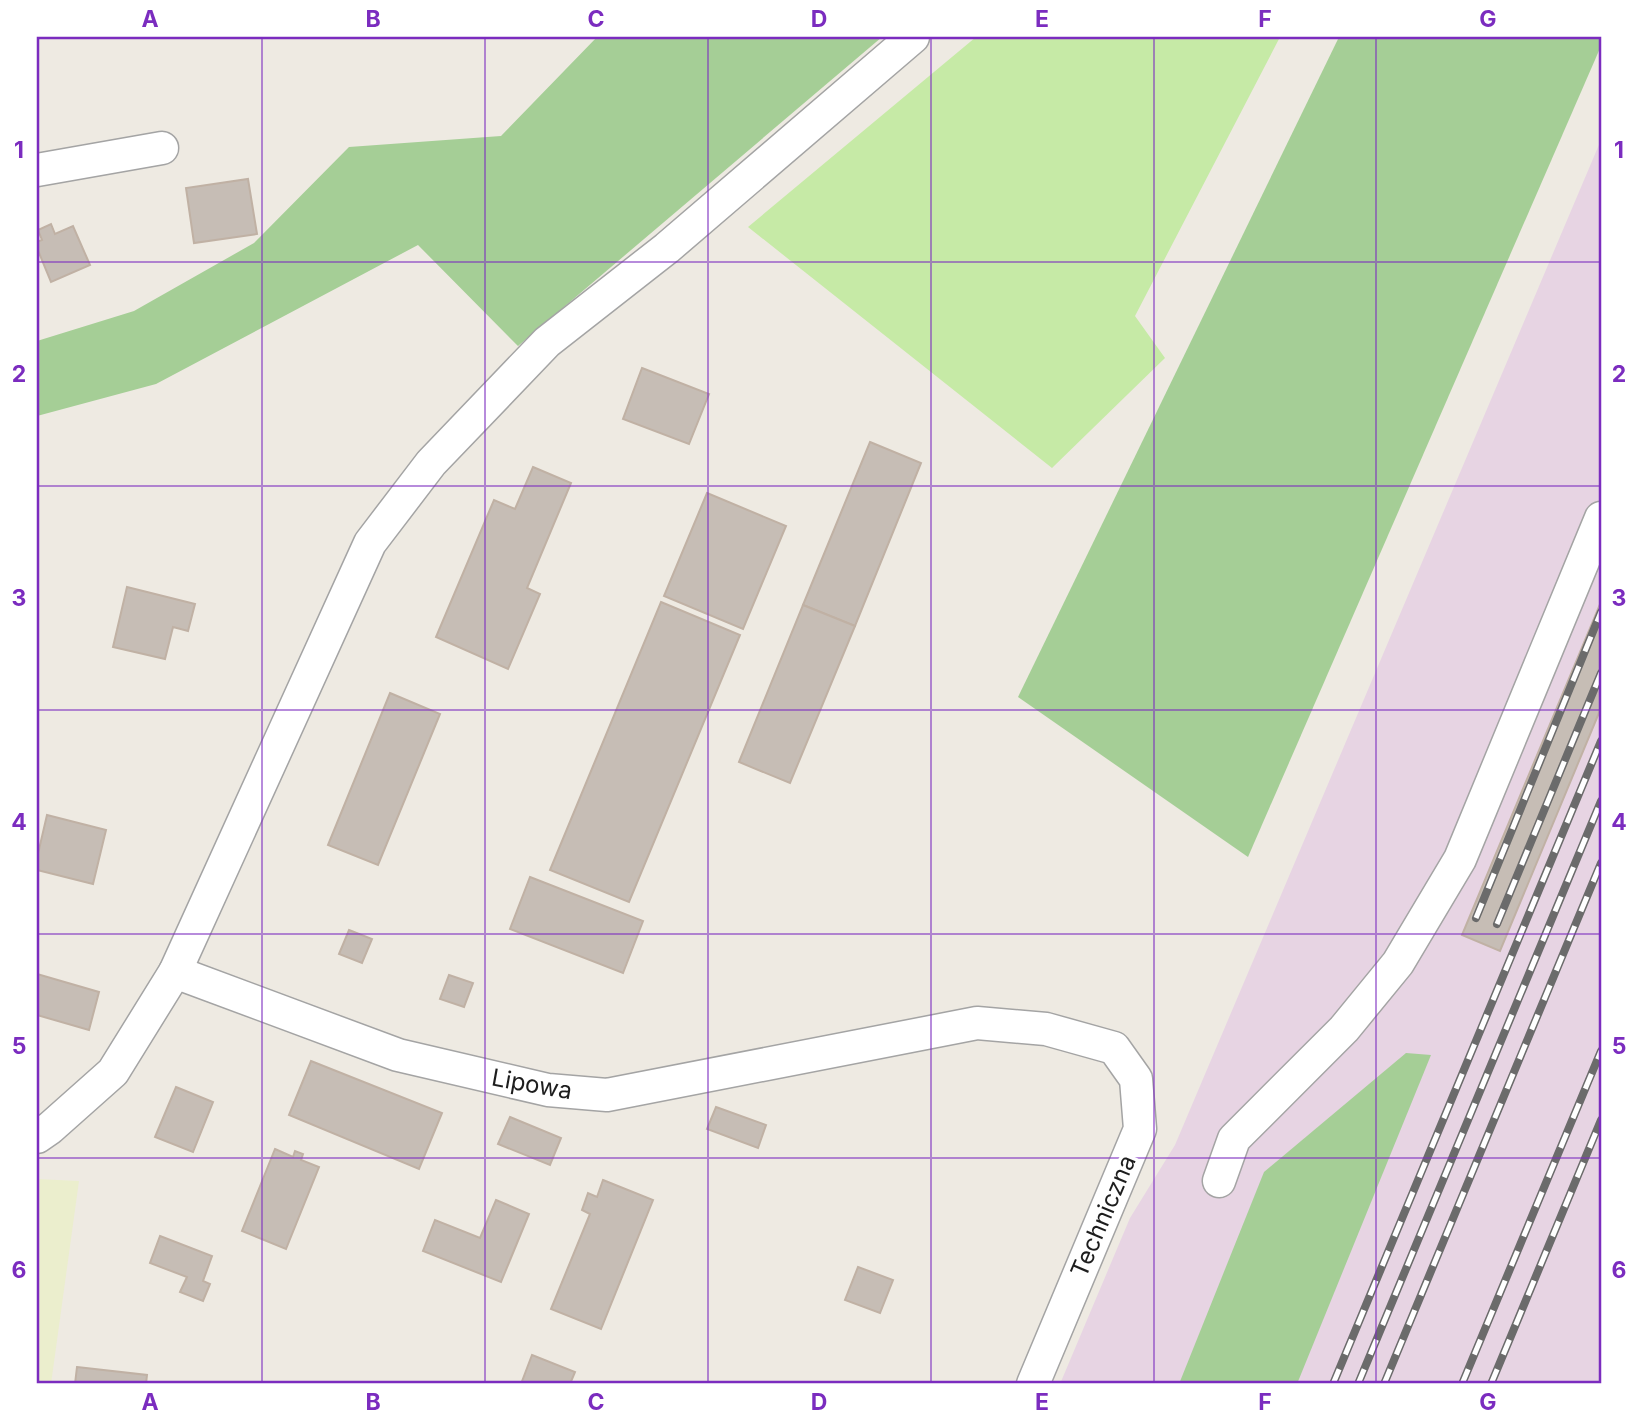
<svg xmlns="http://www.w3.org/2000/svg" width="1638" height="1421" viewBox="0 0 1638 1421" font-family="Inter,sans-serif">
<rect width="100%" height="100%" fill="#eeeae2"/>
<path fill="#e7d4e3" d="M1601,140V1384H1060L1130,1218L1175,1145Z"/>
<path fill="#ebeecd" d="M37,1179L79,1181L51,1384H37Z"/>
<path fill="#c6eaa6" d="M976,37H1280L1135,316L1165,358L1052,468L748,227Z"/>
<g fill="#a5ce96">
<path d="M597,37H882L518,346L418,245L156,384L37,416V341L134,311L254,243L349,147L501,136Z"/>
<path d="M1339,37H1601V46L1248,857L1018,697Z"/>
<path d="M1406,1053L1431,1055L1297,1384H1179L1264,1172Z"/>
</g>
<g fill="#c6bdb5" stroke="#c0b1a4" stroke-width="2">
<path d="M248,179L257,234L194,243L186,188Z"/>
<path d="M51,224L55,234L73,226L90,265L51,282L37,248V242L42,240L38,230Z"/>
<path d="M642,368L709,394L689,444L623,419Z"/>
<path d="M870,442L921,463L855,626L803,605Z"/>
<path d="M533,467L571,483L527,588L540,594L508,669L436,637L494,500L515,509Z"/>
<path d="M707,493L786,526L743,629L664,596Z"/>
<path d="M127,587L195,604L188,631L173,627L165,659L113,647Z"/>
<path d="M661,602L740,635L629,902L550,870Z"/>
<path d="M1601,602V708L1500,951L1462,935Z"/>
<path d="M803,605L855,626L790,783L739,762Z"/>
<path d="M390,693L440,714L378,865L328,845Z"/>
<path d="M47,815L106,830L93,884L37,870V858Z"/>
<path d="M530,877L643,921L623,973L510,929Z"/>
<path d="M349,930L372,939L362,963L339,954Z"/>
<path d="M37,974L99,992L89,1030L37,1015Z"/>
<path d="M449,975L473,983L464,1007L440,999Z"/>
<path d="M311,1061L442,1113L419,1169L289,1115Z"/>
<path d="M176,1087L213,1102L193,1152L155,1137Z"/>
<path d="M716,1107L766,1125L758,1148L707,1129Z"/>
<path d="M510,1117L561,1138L550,1165L498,1144Z"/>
<path d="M275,1149L293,1157L295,1151L303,1154L301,1160L319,1167L286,1249L242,1231Z"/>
<path d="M603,1180L653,1200L601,1329L551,1309L590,1214L582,1210L588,1193L597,1197Z"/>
<path d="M496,1200L529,1214L501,1282L423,1251L435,1220L480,1238Z"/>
<path d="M160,1236L212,1256L203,1281L210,1284L203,1301L180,1292L187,1277L150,1263Z"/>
<path d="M858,1267L893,1280L880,1313L845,1300Z"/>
<path d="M532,1355L575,1372L570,1384H521Z"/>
<path d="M77,1367L147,1375L146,1384H75Z"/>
</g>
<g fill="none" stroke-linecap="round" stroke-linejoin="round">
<g stroke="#a4a4a4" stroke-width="35">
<g id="minor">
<path d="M37,170L162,148"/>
<path d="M175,972L370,543L431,463L547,342L667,248L913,37"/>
<path d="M37,1137L50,1128L113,1072L175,972L398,1055L548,1090L607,1095L977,1023L1046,1029L1114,1048L1136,1079L1140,1129L1033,1384"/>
<path d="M1219,1181L1234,1139L1344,1029L1398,963L1460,859L1601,518"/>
</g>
</g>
<use href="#minor" stroke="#fff" stroke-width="32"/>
<g stroke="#6b6b6b" stroke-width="8">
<g id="rail">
<path d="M1476,918L1601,612"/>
<path d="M1497,924L1601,673"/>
<path d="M1333,1384L1601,741"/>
<path d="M1358,1384L1601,801"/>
<path d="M1384,1384L1601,863"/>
<path d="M1462,1384L1601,1051"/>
<path d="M1491,1384L1601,1120"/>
</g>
</g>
<use href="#rail" stroke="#fff" stroke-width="5" stroke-dasharray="16" stroke-linecap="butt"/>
</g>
<path fill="none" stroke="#7b2cbf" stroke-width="2" stroke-opacity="0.55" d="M262,37V1384M485,37V1384M708,37V1384M931,37V1384M1154,37V1384M1376,37V1384M37,262H1601M37,486H1601M37,710H1601M37,934H1601M37,1158H1601"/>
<g text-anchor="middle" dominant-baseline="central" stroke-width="7" stroke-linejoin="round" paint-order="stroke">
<g font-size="24" fill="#1d1d1d" stroke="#fff">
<text transform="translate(532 1084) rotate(10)">Lipowa</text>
<text transform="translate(1103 1216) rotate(-67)">Techniczna</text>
</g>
</g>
<rect width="1638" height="1421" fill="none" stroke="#ffffff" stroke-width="77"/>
<rect x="38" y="38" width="1562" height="1344" fill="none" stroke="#7b2cbf" stroke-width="2.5"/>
<g font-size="23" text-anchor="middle" font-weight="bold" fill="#7b2cbf">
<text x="150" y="27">A</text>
<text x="373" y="27">B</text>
<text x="596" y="27">C</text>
<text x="819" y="27">D</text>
<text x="1042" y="27">E</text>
<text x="1265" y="27">F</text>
<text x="1488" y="27">G</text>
<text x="19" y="158">1</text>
<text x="1619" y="158">1</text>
<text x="19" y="382">2</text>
<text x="1619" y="382">2</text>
<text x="19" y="606">3</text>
<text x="1619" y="606">3</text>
<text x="19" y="830">4</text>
<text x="1619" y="830">4</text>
<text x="19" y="1054">5</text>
<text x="1619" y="1054">5</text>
<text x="19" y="1278">6</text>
<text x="1619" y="1278">6</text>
<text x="150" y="1410">A</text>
<text x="373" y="1410">B</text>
<text x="596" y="1410">C</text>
<text x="819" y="1410">D</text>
<text x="1042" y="1410">E</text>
<text x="1265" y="1410">F</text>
<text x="1488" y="1410">G</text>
</g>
</svg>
